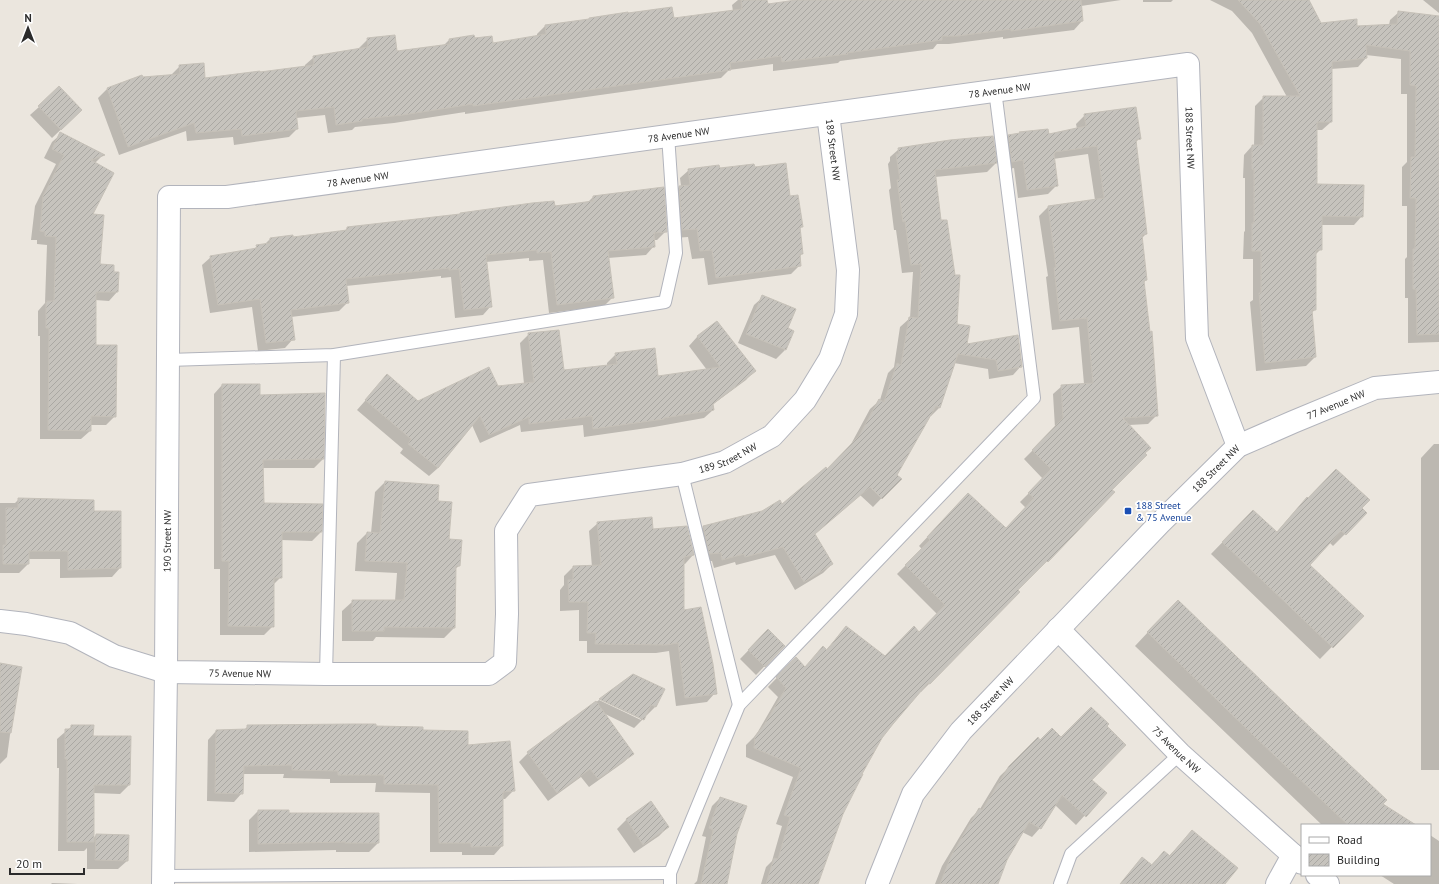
<svg xmlns="http://www.w3.org/2000/svg" width="1439" height="884" viewBox="0 0 1439 884" font-family="'PT Sans',sans-serif">
<defs>
<pattern id="building-hatch" width="6" height="6" patternUnits="userSpaceOnUse"><rect width="6" height="6" fill="#c6c3bd"/><path d="M-1 1l2-2M0 6l6-6M5 7l2-2" fill="none" stroke="#aaa8a3"/></pattern>
</defs>
<rect width="100%" height="100%" fill="#ebe6de"/>
<g fill="#0003">
<path d="M738,0H766L767,5L836,0H1121L1081,6L1082,21L1074,30L1003,39V37L949,44H937L933,49L840,61L838,63L773,71V64L729,70L721,78L465,114V112L394,123L355,127L352,130L328,133L325,115L296,118L297,129L289,137L234,145L233,137L187,141L186,131L119,155L98,98L107,89L141,77L142,79L171,75L180,66L205,79L259,74L305,67V65L314,57L359,50V48L368,39L396,52L443,46L449,40L474,39L492,44L537,36V34L545,26L587,21L589,19H673L733,11L732,5Z"/>
<path d="M1143,0H1173L1171,2H1143Z"/>
<path d="M1210,0H1307L1320,24L1356,27L1389,25L1390,20L1399,12L1439,17V342L1408,343V298H1405V259L1407,257V206H1402V167L1407,162V94H1401V59L1366,55V58L1358,67L1331,69V122L1322,130H1316V185L1362,216L1354,225H1321V249L1315,255V310L1311,313L1315,357L1306,366L1256,371L1250,302L1253,300V259H1243L1244,232L1245,231V178H1243L1244,155L1252,146H1254L1255,106L1264,97H1287L1252,33L1232,11Z"/>
<path d="M1423,0H1439V13Z"/>
<path d="M39,107L72,119L52,138L30,115Z"/>
<path d="M1085,115L1139,139L1135,143L1146,234L1141,239L1146,280L1143,283L1157,415L1148,424L1129,425L1111,490L929,684L921,692L920,691L881,738L860,774L842,813L817,884H761L766,867L772,861L782,826L776,824L793,777L746,757V745L756,735L778,697L768,687L796,658L805,667L826,650L846,627L885,657L919,633L937,614L897,574L922,549L919,546L959,503L1006,529L1026,508L1020,502L1043,479L1024,459L1055,428L1053,394L1062,386L1084,384L1079,327L1052,330L1046,277L1048,276L1039,216L1048,207L1095,200L1088,154L1053,159L1057,185L1048,194L1018,198L1014,168L1003,170L1000,144L1009,136L1018,135L1020,133L1048,135L1077,129L1076,124Z"/>
<path d="M61,134L103,155L95,163L91,215L99,265L113,273H118L117,292L109,301L95,300V346L115,416L106,425H90V431L81,439H40V336H38V311L45,303L47,245L37,244V240H31L35,206L56,164L44,158L52,142Z"/>
<path d="M899,149L996,163L987,172L935,177L956,325L966,345L1021,366L1013,375L989,379L988,369L954,363L940,407L931,416H929L896,475L900,479L873,507L860,495L814,534L832,564L823,573L795,590L775,555L736,565L735,562L714,568L712,561L701,562L694,536L703,527L782,506L827,470L850,446L870,409L880,400L888,373L894,367L900,327L910,318L913,272L902,273L896,230H894L889,190L891,188L888,164L890,161V157Z"/>
<path d="M754,168L789,197L802,227L799,229L802,254L799,257L800,265L791,274L708,285L704,258L692,259L688,237L674,238L671,195L679,187L681,186L680,178L689,170Z"/>
<path d="M593,197L666,231L657,240H654V246L646,255L608,258L613,297L604,306L549,313L543,260L529,261V258L486,262L491,306L483,315L455,318L451,277L441,278V276L346,286L348,302L339,311L291,317L293,339L285,348L258,351L252,307L210,313L202,265L211,257L253,250L257,246L264,245L270,239L292,238L344,232L347,228L459,215L460,214L587,203Z"/>
<path d="M763,297L787,329L793,332L785,350L776,359L738,343L754,305Z"/>
<path d="M717,322L754,371L746,380L712,405L713,410L704,418L654,427L584,437L583,425L521,432L520,425L480,443L472,425L438,468L429,476L400,453L403,449L357,410L387,376L418,402L497,387L524,384L520,343L529,334L563,371L607,366V363L616,354L658,378L707,370L689,346L697,337Z"/>
<path d="M222,385L259,396L323,459L314,468H263V504L321,532L312,541L281,540V577L273,585V626L264,635H220V569H214V394Z"/>
<path d="M1434,444H1439V770H1421V458Z"/>
<path d="M385,482L437,502L448,540L459,566L455,569L454,628L444,638L376,637L373,641H342V611L353,601H395L397,573L355,571L357,543L367,533H371L375,492Z"/>
<path d="M18,500L93,512L120,568L112,577L60,578V559H28V564L19,573H0V503H15Z"/>
<path d="M1361,508L1366,513L1333,546L1329,542L1309,565L1362,616L1320,659L1211,554L1241,523L1276,533L1296,510Z"/>
<path d="M598,523L652,530L693,555L685,564H683V612L715,693L707,702L676,706L669,651L656,653H587V641H579V610L560,611V590L564,585V576L573,567H592L589,531Z"/>
<path d="M1165,614L1382,804L1414,825H1322L1135,646Z"/>
<path d="M768,630L784,646L756,675L740,659Z"/>
<path d="M0,664L14,705L7,757L0,764Z"/>
<path d="M633,675L656,706L647,715L645,714L643,719L634,728L603,713L632,754L624,762L589,787L581,777L548,801L519,762L528,753L599,700L641,720Z"/>
<path d="M72,726L92,737L129,785L120,794L93,793V839L96,835L127,861L118,869H87V848L84,851H58L59,768H57V739Z"/>
<path d="M248,726L375,727L422,731L467,746L514,790L505,799H502V846L494,855H462V852H430V793L375,792L376,783H330V779L283,778L284,774H243L242,793L234,802L207,801L208,740L216,731L244,730Z"/>
<path d="M1038,739L1105,793L1076,825L1055,805L1040,828L1032,837L1022,832L1006,860L997,884H935L942,866L971,818L980,809L1000,776Z"/>
<path d="M720,798L736,834L722,884H694L697,881L706,837L702,836L712,806Z"/>
<path d="M651,803L668,827L659,836L634,853L617,829L626,820Z"/>
<path d="M258,811L288,814L378,843L369,852H336V850L249,852V820Z"/>
<path d="M1192,831L1223,884H1120L1142,858L1151,865L1164,852L1169,856Z"/>
<path d="M1430,835L1439,841V884H1394L1380,875H1430Z"/>
<path d="M52,883L78,884H51Z"/>
</g>
<g fill="url(#building-hatch)" stroke="#c6c1b8">
<path d="M741,0H767L768,4L796,0H1081L1083,21L1011,31V29L958,36H942V40L847,53L848,54L782,62L781,56L730,63L731,70L473,106V104L403,115L362,119V121L336,125L334,107L296,111L298,129L242,136L241,129L196,133L194,123L128,147L107,88L142,75L143,77L180,74L179,65L204,63L205,78L260,71V72L314,65L313,56L368,47L367,38L395,35L397,51L450,44L449,39L474,35L475,38L492,36L493,43L546,34L545,25L589,19V18L628,12V13L672,7L674,18L742,9Z"/>
<path d="M1238,0H1309L1321,23L1357,19V26L1397,24L1398,11L1439,16V334L1417,335L1416,289H1413V249H1415L1416,198H1410L1411,157H1415L1416,86L1410,85V51L1366,45L1367,58L1332,62V122H1317V184L1364,185L1363,217L1322,216V250H1316V310H1312L1316,357L1265,363L1259,293H1261V251H1252V223H1254V169H1252V145H1263V96H1300L1260,24Z"/>
<path d="M59,86L82,110L61,130L38,106Z"/>
<path d="M1136,107L1141,139L1136,140L1147,234L1142,235L1147,280L1144,281L1150,332L1152,331L1158,416L1123,418L1151,448L1145,453L1147,455L1112,490L1115,492L1048,562L1047,561L1018,590L1020,592L930,684L928,683L893,724L882,738L862,774H863L843,814L818,884H766L774,858L778,859L790,817L784,815L801,768L754,748L755,736L764,725L786,688L776,677L796,657L805,667L823,646L827,650L846,626L885,656L914,626L919,632L945,605L905,565L930,540L927,537L968,493L1006,528L1034,498L1028,493L1051,469L1032,450L1063,418L1061,385L1093,383L1087,318L1060,321L1054,268L1056,267L1048,206L1104,198L1097,146L1055,152V153L1054,154L1058,186L1027,190L1023,160L1012,162L1008,135L1020,133L1019,132L1048,129L1049,134L1086,126L1084,114Z"/>
<path d="M60,132L105,155L91,160L114,173L93,214L104,215L100,264L114,265V272H119L118,292H96V345H117L116,417L91,416V431L48,430L49,328H46V301H54L56,237L45,236V232L40,231L43,196L64,155L52,149Z"/>
<path d="M993,136L997,163L935,170L941,220H947L955,275H960L957,324L970,326L967,344L1018,335L1022,367L998,371L996,360L958,354L940,408L936,406L897,475L902,479L882,499L870,487L815,534L833,564L804,582L783,547L745,557L744,554L722,560L721,553L709,554L703,526L762,511L780,500L782,504L826,467L827,469L859,436L879,399L884,402L897,363L901,365L909,317L918,318L921,264L911,265L905,221L903,222L897,180H900L896,154H899L898,148L950,140Z"/>
<path d="M786,163L790,196L798,195L803,227H800L803,254H800L801,266L716,278L712,250L700,251L697,229L682,230L679,186L690,185L688,169L719,165L720,168L754,164L755,167Z"/>
<path d="M664,187L667,232L654,233L655,247L608,251L614,298L557,305L551,252L537,253V250L486,255L492,307L464,310L459,269L449,270V268L346,279L349,303L291,310L295,340L266,343L260,299L218,305L210,256L257,248L256,245L270,243V238L293,235V237L347,230V227L460,214V213L532,203L554,201L555,206L593,201V196Z"/>
<path d="M762,295L796,309L788,328L794,331L786,350L746,334Z"/>
<path d="M717,321L756,371L713,404L714,410L664,418V419L593,429L592,416L529,424V417L489,435L480,416L438,468L408,444L411,439L365,400L387,374L418,401L489,367L498,386L534,382L528,333L559,330L564,370L617,364L615,353L655,348L658,376L720,367L697,336Z"/>
<path d="M222,384H260V395L325,393L324,459L263,460L264,503L323,504L322,532H282V578H274V627L228,626L229,561H222Z"/>
<path d="M1336,469L1370,500L1362,508L1367,513L1346,535L1341,531L1310,565L1364,616L1333,648L1222,542L1253,510L1277,532L1307,497L1308,498Z"/>
<path d="M385,481L439,485L438,501L452,502L449,539L462,540L460,566H456L455,628L384,627V631H352V600H404L407,563L365,561L367,532L380,533Z"/>
<path d="M18,498L94,500V511H121V568L68,570V551H29V564H3V545H6V508H18Z"/>
<path d="M652,517L653,529L687,526L694,555L684,557V610L701,607L713,664L717,694L685,698L678,643L666,645L595,644L596,633H587L588,602H569L568,580H573V566L601,565L597,522Z"/>
<path d="M1178,600L1294,712L1387,800L1383,804L1416,825H1348L1256,738L1147,632Z"/>
<path d="M768,629L785,646L765,667L748,650Z"/>
<path d="M0,663L22,667L11,733L0,732Z"/>
<path d="M633,674L665,689L656,707L651,705L644,720L599,699Z"/>
<path d="M596,701L634,754L598,779L590,769L557,793L527,752Z"/>
<path d="M1091,707L1109,724L1107,726L1126,745L1092,780L1107,793L1086,817L1062,795L1041,829L1029,822L1007,860L998,884H940L951,856L979,808L982,810L1009,766L1038,737L1040,740L1052,728L1061,737Z"/>
<path d="M353,724H376V726L423,727V730L468,731V745L510,741L515,791L503,792V846L471,847V843H439L438,785L384,784V775H338V771L292,770V765L244,766L243,794L215,793L216,730L247,729V725Z"/>
<path d="M71,725H94L93,736H131L130,785H94V842H67V759H65V729H71Z"/>
<path d="M720,797L747,806L737,834L727,884H701L713,830L709,828Z"/>
<path d="M651,801L669,827L643,845L626,819Z"/>
<path d="M258,810H289V813H379V843H345V842L258,844Z"/>
<path d="M1192,830L1238,868L1225,884H1120L1142,857L1152,865L1164,851L1170,856Z"/>
<path d="M96,834L129,835L128,861L95,860Z"/>
</g>
<g fill="none" stroke-linecap="round" stroke-linejoin="round">
<g stroke="#b2b4bc" stroke-width="14">
<g id="service">
<path d="M168,360L334,355L665,302L676,253L668,135"/>
<path d="M682,474L739,705"/>
<path d="M326,674L334,355"/>
<path d="M163,876L670,873"/>
<path d="M670,884V873L739,705L1034,398L995,90"/>
<path d="M1060,884L1071,854L1180,754"/>
</g>
</g>
<g stroke="#b2b4bc" stroke-width="24">
<g id="minor">
<path id="s1" d="M0,621L26,624L70,633L114,656L166,672L326,674H489L505,662L507,614L506,531L529,495L682,474L725,462L772,436L805,400L830,359L846,314L848,270L828,114"/>
<path id="s2" d="M1058,629L1180,754L1302,863"/>
<path d="M1317,875L1328,884"/>
<path id="s3" d="M163,884L166,672L169,197H227L1188,64L1197,338L1238,446"/>
<path d="M1277,884L1293,855"/>
</g>
</g>
<g stroke="#b2b4bc" stroke-width="24">
<g id="tertiary">
<path id="s4" d="M877,884L913,794L961,731L1160,523L1238,446L1293,422L1375,388L1439,382"/>
</g>
</g>
<use href="#service" stroke="#fff" stroke-width="12"/>
<use href="#minor" stroke="#fff" stroke-width="22"/>
<use href="#tertiary" stroke="#fff" stroke-width="22"/>
</g>
<rect fill="#1a4fb4" stroke="#fff" stroke-width="1.5" x="1124" y="507" width="8" height="8" rx="2"/>
<g text-anchor="middle" dominant-baseline="central" stroke-width="3.5" stroke-linejoin="round" paint-order="stroke">
<g font-size="10" fill="#2a2a2a" stroke="#fff">
<text stroke="none"><textPath href="#s3" startOffset="1525">78 Avenue NW</textPath></text>
<text stroke="none"><textPath href="#s3" startOffset="1201">78 Avenue NW</textPath></text>
<text stroke="none"><textPath href="#s3" startOffset="1789">188 Street NW</textPath></text>
<text transform="translate(833 150) rotate(83)">189 Street NW</text>
<text stroke="none"><textPath href="#s3" startOffset="877">78 Avenue NW</textPath></text>
<text stroke="none"><textPath href="#s4" startOffset="680">77 Avenue NW</textPath></text>
<text stroke="none"><textPath href="#s1" startOffset="895">189 Street NW</textPath></text>
<text stroke="none"><textPath href="#s4" startOffset="542">188 Street NW</textPath></text>
<text stroke="none"><textPath href="#s3" startOffset="343">190 Street NW</textPath></text>
<text stroke="none"><textPath href="#s1" startOffset="249">75 Avenue NW</textPath></text>
<text stroke="none"><textPath href="#s4" startOffset="218">188 Street NW</textPath></text>
<text stroke="none"><textPath href="#s2" startOffset="169">75 Avenue NW</textPath></text>
</g>
<g font-size="10" fill="#164399" stroke="#fff" text-anchor="start">
<text x="1136" y="505">188 Street<tspan x="1136" dy="12">&amp; 75 Avenue</tspan></text>
</g>
</g>
<rect x="1301" y="824" width="130" height="52" fill="#ffffff" stroke="#aaaaaa"/>
<rect x="1309" y="837" width="20" height="6" fill="#ffffff" stroke="#aaaaaa"/>
<text x="1337" y="844" font-size="12" fill="#2a2a2a">Road</text>
<rect x="1309" y="854" width="20" height="12" fill="url(#building-hatch)" stroke="#aaaaaa"/>
<text x="1337" y="864" font-size="12" fill="#2a2a2a">Building</text>
<g transform="translate(28 28)" stroke="#ffffff" stroke-width="3" paint-order="stroke">
<path d="M0-3L7 15L0 10L-7 15Z" fill="#2a2a2a"/>
<text y="-6" font-size="11" font-weight="bold" text-anchor="middle" fill="#2a2a2a">N</text>
</g>
<path d="M10 868v6h74v-6" fill="none" stroke="#2a2a2a" stroke-width="2"/>
<text x="16" y="868" font-size="12" fill="#2a2a2a" stroke="#ffffff" stroke-width="3" paint-order="stroke">20 m</text>
</svg>
